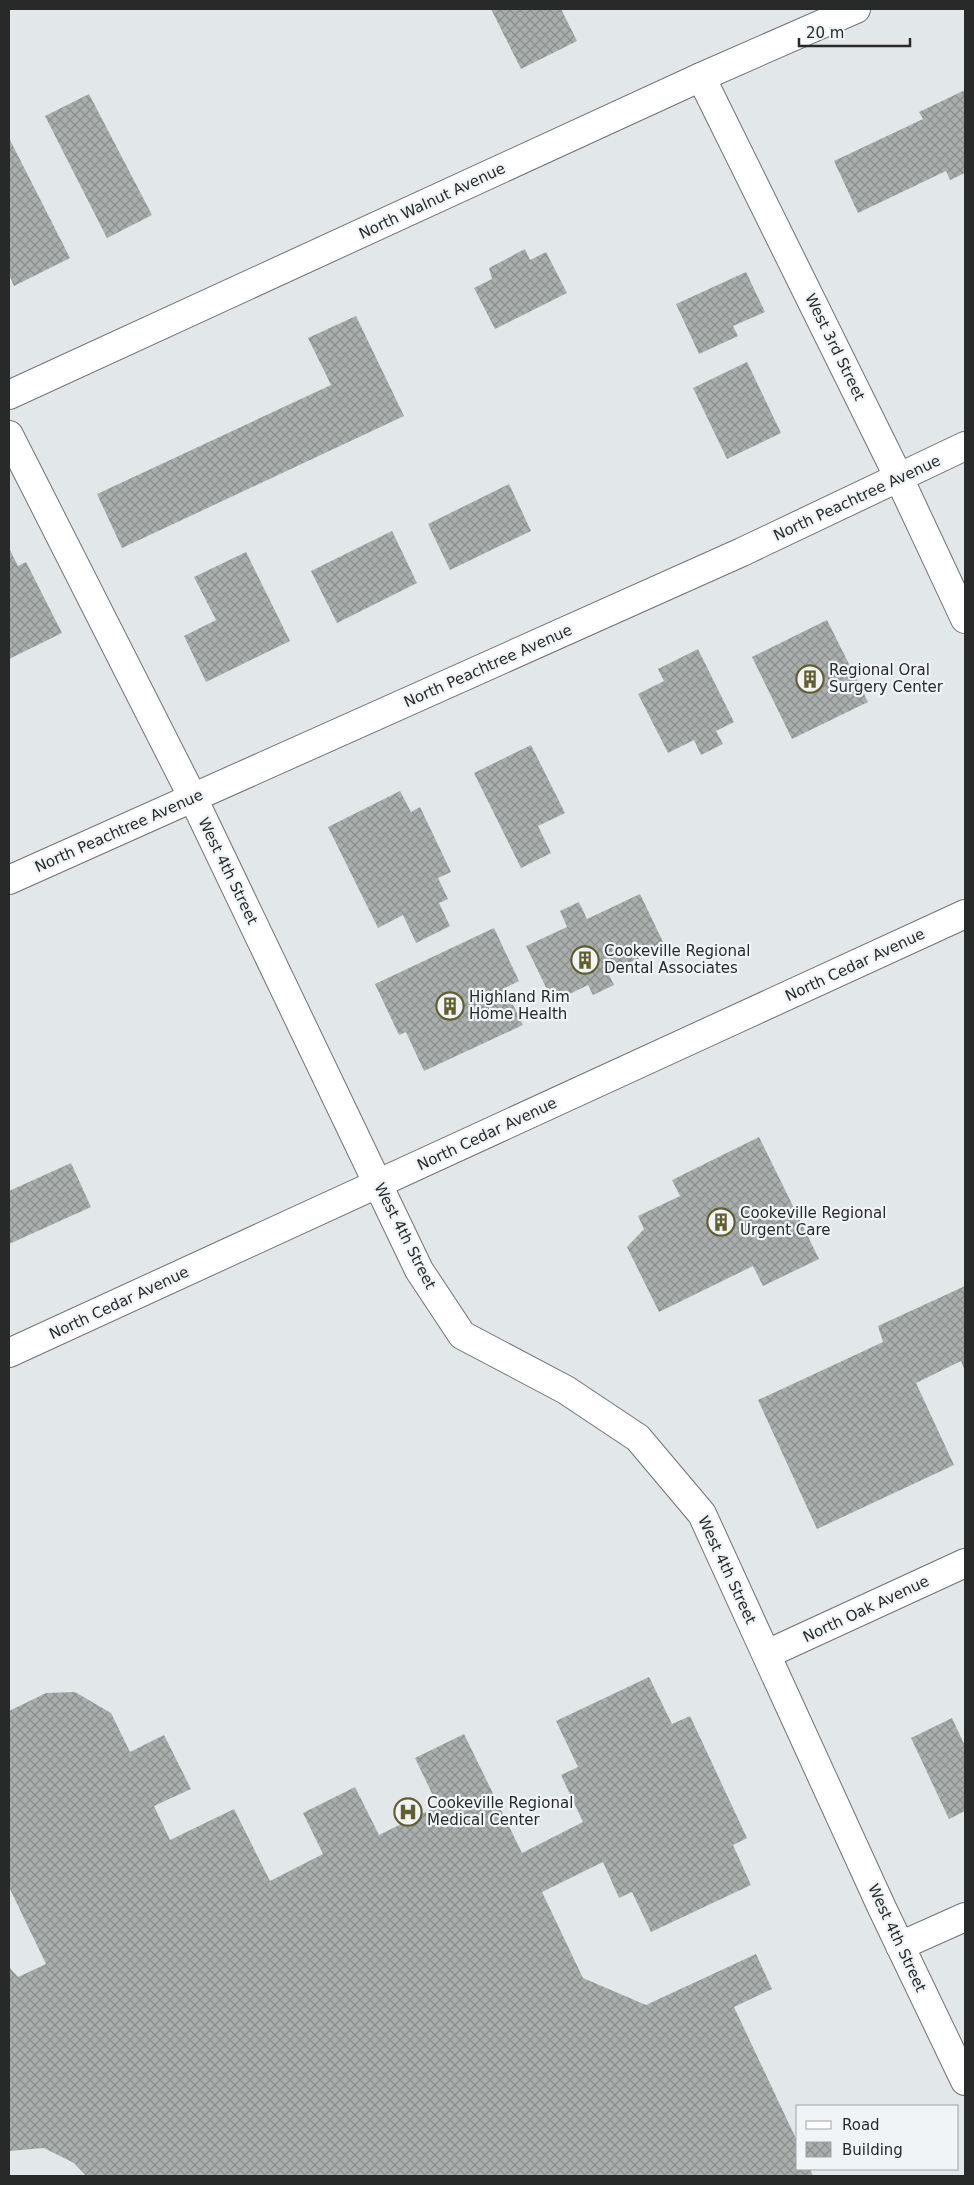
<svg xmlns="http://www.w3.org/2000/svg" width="974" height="2185" viewBox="0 0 974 2185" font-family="'DejaVu Sans',sans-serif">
<defs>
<pattern id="building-cross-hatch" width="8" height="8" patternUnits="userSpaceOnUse" patternTransform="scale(1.25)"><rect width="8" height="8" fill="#aaafae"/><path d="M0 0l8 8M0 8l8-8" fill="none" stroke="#8a8f8e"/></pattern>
</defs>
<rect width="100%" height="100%" fill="#e2e7e9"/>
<g fill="url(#building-cross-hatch)">
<path d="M491,9H561L577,41L521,69Z"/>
<path d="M965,90V173L950,180L946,171L858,213L834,161L923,119L919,112Z"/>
<path d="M89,94L152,215L107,238L45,116Z"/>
<path d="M9,138L70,258L14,286L9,275Z"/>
<path d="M525,249L530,260L546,252L567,293L495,329L474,288L492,279L489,268Z"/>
<path d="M746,272L765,312L733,326L738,336L699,354L676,304Z"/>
<path d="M356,316L404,416L122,548L97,494L331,385L308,338Z"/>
<path d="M747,362L781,433L727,459L693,388Z"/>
<path d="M509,484L531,531L450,570L428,524Z"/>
<path d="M392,531L417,583L337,623L311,571Z"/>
<path d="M9,548L18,566L26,562L62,633L9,659Z"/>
<path d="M246,552L290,641L206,682L184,636L216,620L194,577Z"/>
<path d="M827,620L868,702L792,739L752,657Z"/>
<path d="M698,649L734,722L716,731L723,744L701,755L694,740L668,753L638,694L664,681L658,669Z"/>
<path d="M531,745L565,813L538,826L551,853L521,868L474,773Z"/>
<path d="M400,791L411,812L420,807L451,872L438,878L448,899L439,903L450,926L416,943L403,915L378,928L328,827Z"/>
<path d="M640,894L665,946L608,973L614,985L593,995L588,985L553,1002L526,946L567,927L560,911L579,902L587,919Z"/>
<path d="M494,928L519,981L505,988L523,1025L424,1071L406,1032L399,1035L375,984Z"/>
<path d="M759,1137L819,1259L763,1286L753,1266L659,1312L627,1247L644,1229L638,1216L680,1196L672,1180Z"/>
<path d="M71,1163L91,1207L9,1244V1191Z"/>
<path d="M965,1286V1371L961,1361L916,1383L954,1465L817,1529L758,1400L883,1342L878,1326Z"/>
<path d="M649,1677L672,1724L690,1716L747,1838L733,1845L751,1885L651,1932L632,1892L619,1898L603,1862L542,1892L583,1978L646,2005L756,1954L772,1989L734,2007L798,2143V2169H810L813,2176H86L74,2163L44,2148L9,2151V1967L18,1977L46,1964L9,1887V1711L46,1693L75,1692L111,1713L130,1752L164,1735L191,1789L154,1806L170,1840L234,1809L270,1881L323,1854L303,1813L355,1787L379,1835L438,1806L415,1758L464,1734L522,1853L583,1822L561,1775L578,1767L556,1721Z"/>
<path d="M952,1718L965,1746V1811L949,1819L911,1738Z"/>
</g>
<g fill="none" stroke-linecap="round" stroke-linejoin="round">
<g stroke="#6e7374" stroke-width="30">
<g id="minor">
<path d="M701,77L899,478L965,619"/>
<path d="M9,395L701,77L856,9"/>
<path d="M9,435L193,798L419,1270L462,1335L566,1390L638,1438L702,1514L882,1908L965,2081"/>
<path d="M9,880L742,552L965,446"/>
<path d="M9,1353L965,914"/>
<path d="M767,1654L965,1563"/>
<path d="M900,1946L965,1917"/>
</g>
</g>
<use href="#minor" stroke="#fff" stroke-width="28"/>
</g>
<defs>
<g id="building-ring" transform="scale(1.4375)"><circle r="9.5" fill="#f0f4f6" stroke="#615f2c" stroke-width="1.5"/><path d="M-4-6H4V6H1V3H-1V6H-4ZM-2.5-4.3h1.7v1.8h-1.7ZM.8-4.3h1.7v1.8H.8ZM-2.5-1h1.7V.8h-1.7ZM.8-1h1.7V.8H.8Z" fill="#615f2c"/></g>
<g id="hospital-ring" transform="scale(1.4375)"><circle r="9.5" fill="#f0f4f6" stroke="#615f2c" stroke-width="1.5"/><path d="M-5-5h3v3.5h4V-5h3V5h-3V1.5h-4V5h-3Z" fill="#615f2c"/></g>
</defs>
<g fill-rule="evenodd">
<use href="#building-ring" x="810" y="679"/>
<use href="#building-ring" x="585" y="960"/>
<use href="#building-ring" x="450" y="1006"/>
<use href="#building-ring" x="721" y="1222"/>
<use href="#hospital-ring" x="408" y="1812"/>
</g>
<g text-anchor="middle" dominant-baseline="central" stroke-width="4.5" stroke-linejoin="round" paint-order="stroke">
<g font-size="15" fill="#282a2a" stroke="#f0f4f6">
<text transform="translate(432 201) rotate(-25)">North Walnut Avenue</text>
<text transform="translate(835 347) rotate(64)">West 3rd Street</text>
<text transform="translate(857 498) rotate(-25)">North Peachtree Avenue</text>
<text transform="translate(488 666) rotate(-24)">North Peachtree Avenue</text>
<text transform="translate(119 831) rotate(-24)">North Peachtree Avenue</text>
<text transform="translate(228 871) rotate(64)">West 4th Street</text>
<text transform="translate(855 965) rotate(-25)">North Cedar Avenue</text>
<text transform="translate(487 1134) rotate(-25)">North Cedar Avenue</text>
<text transform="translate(405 1236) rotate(63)">West 4th Street</text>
<text transform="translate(119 1303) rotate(-25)">North Cedar Avenue</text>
<text transform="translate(727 1570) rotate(65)">West 4th Street</text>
<text transform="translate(866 1609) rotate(-25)">North Oak Avenue</text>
<text transform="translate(897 1938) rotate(65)">West 4th Street</text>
</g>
<g font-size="15" fill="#282a2a" stroke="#f0f4f6" text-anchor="start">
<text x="829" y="670">Regional Oral<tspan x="829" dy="17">Surgery Center</tspan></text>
<text x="604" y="951">Cookeville Regional<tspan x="604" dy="17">Dental Associates</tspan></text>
<text x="469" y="997">Highland Rim<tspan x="469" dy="17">Home Health</tspan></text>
<text x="740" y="1213">Cookeville Regional<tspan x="740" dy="17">Urgent Care</tspan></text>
<text x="427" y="1803">Cookeville Regional<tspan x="427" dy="17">Medical Center</tspan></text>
</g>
</g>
<rect width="974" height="2185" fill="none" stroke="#282a2a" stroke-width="20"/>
<rect x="796" y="2105" width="162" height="65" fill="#f0f4f6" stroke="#a0a3a4"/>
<rect x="806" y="2121" width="25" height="8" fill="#ffffff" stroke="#a0a3a4"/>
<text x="842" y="2130" font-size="15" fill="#282a2a">Road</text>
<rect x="806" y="2142" width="25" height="15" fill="url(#building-cross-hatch)" stroke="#a0a3a4"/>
<text x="842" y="2155" font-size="15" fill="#282a2a">Building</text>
<path d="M799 38v8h111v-8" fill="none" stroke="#282a2a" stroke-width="2.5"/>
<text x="806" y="38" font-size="15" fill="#282a2a" stroke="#f0f4f6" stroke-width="4" paint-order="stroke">20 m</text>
</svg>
